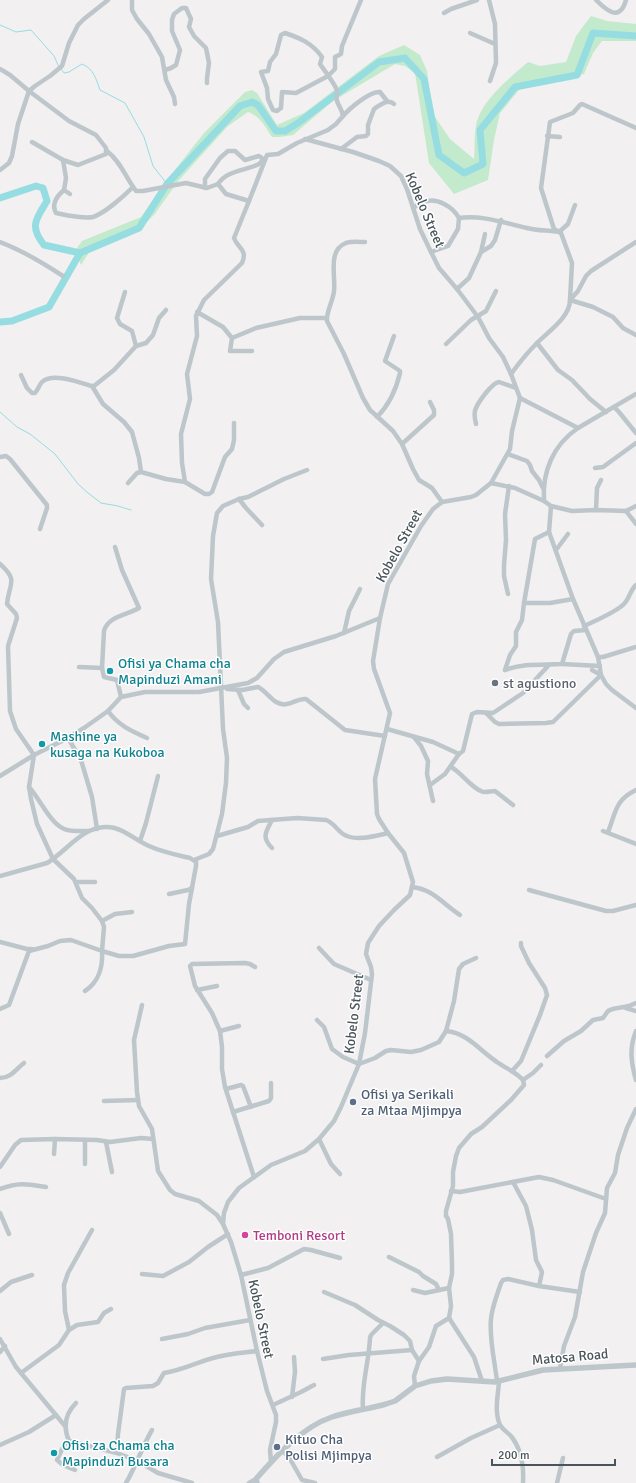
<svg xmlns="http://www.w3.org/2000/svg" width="636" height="1483" viewBox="0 0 636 1483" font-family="Signika,sans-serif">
<rect width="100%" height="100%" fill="#f2f0f0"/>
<path fill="#c4eacd" d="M591,16L607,21L636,24V41H602L593,53L584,74L557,81L524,84L500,113L494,140L488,180L454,194L429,163L415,73L405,66L395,64L333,101L293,135L280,137H272C266,128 259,115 248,112L228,126L179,180L154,215L135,233L90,251L81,265L75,251L82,241L141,217L174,171L204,133L245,92L252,90L257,93L277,125L304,113L379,56L404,45L420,55L427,71L433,114L450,139L474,159C475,149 474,137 476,126C480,101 510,78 528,62L540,66L566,62L576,36Z"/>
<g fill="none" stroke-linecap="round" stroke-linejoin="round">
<g stroke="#96dde2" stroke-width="1">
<path d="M0,25L16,32L31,30L54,56L59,67"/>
<path d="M61,69L64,73L69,72L82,64C94,69 96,79 100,90L125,103L144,137L153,166L167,184"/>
<path d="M0,412L17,427L30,434L55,454L78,484L88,493L101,503L118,506L131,510"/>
</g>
<g stroke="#96dde2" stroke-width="7">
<path d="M0,198L36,186L43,188L47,201C36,219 29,226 44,245L80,253"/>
<path d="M0,322L12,321L49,307L80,253L139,228L167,184L240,106L252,102L258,105L276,131H285L298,123L379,62L405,58L424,79L439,155L464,173L483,164L480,130L515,87L577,75L593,33L636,36"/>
</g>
<g stroke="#bdc6cb" stroke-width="4.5">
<path d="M132,0V10L137,19L149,34L162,57L166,80L174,97L175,104"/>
<path d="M489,0L495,24L496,63L490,81"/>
<path d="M596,0C607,11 620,22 626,0"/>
<path d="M444,13L451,9L477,0"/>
<path d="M470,33L495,44"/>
<path d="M0,69L10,75L29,91L18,124L12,156L9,163L0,170"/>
<path d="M165,70L171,68L176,65L180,50L172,31V20L174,14L182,8H186L191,19L189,27L194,36L206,48L209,63L207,78V83"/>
<path d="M343,116C350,108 370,91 380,92L387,101"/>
<path d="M636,128L582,104L580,105L573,113L550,122L541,188L554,229L561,233L572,263L570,300L593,307L613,317L623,328L636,335"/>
<path d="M547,136L560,137"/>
<path d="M32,142L63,160L78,165L106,154V148L96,135L69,121L29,91L35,86L50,76L62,66L69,43L78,25L84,19L108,0"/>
<path d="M341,149L357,137L366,136L368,134V125L374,109C380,105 388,98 394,104"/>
<path d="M107,151C121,162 126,178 136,191H143L186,183L207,188L218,184L226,194L249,201L234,238C238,249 248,249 242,263L204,300L196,316L197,336L187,374L190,399L181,434L182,463L185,482L205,494H209L212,492L225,457L232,449L234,440V423"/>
<path d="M63,160L66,178L64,190L70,194"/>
<path d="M205,188V179L220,158L228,151H235L245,160L259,156L262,158V161L259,164C245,171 227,170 218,184"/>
<path d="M64,190C57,196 51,204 56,213C66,215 83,219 93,217C105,213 124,196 133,187"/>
<path d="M249,201L267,155L278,154L297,143L328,130L336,124L343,116C342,109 339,107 337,101C336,97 337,95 337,91C336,85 324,70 320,64L322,57C312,43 300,38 285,33L281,35L276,54L270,62L268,71L261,72L267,88L268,99L273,110L277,111L281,108L282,92L296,93L328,76L335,69V57L341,54L342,46L361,0"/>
<path d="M413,208C416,206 420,203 424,202C437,197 453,207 459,218L458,229L448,246L431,252"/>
<path d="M459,218C484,215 504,223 527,228C538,231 548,230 559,232L568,224L575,205"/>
<path d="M0,242C22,250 43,263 63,276"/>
<path d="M365,242C359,242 352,241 346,243C327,250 336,277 334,291C333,301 326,312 327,321L344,354L363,398L370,410L393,431L402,444"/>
<path d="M481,252L485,234"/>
<path d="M457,289L469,278L481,252L491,246L495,240L501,220"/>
<path d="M125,292L117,318L120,324L132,331L136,346"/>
<path d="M197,312L223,327L232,338L230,351H252"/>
<path d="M232,338L256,328L300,318H326"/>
<path d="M537,343L558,370L572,380L590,399L606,412"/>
<path d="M446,344L471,320L486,311L496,291"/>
<path d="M511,374C519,363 528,352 537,343C549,331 570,317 570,300L578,291L586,276L591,271L636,242"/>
<path d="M21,375L27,388L32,393H35C38,390 39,385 42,382C52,372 79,382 91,386H94L114,370L136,346L146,343L153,335L159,318L166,310"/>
<path d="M92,386L103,404L124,422L132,432L139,458L141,472"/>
<path d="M520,398L578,428L636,394"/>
<path d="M430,402L434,410V415L402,444L413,469L419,480L432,488L442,502"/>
<path d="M614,407L619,412L636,433"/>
<path d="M377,417C389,405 396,390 400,373V371L385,361L394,336"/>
<path d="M476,424C475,419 473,413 476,408C479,401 492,383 499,382L516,388"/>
<path d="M508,454L527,461L530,465L532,471L539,480L543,488"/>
<path d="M0,457L6,456L10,459L47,505V508L40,529"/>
<path d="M595,468L603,467L636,443"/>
<path d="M128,483L137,473L141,472L166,479L185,482"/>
<path d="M491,483L515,488L544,501L551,506L572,511L596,510L626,511L636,506"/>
<path d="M239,499L246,508L262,525"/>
<path d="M544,501C542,472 553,445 578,428"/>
<path d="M551,506L549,532L573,599L598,657L601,675L606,684L612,690L636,708"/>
<path d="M596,510L597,488L601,480"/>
<path d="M626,511L636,524"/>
<path d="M549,532L535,539L524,603H550L573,599"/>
<path d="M556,550L568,534"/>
<path d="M0,564C19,581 9,583 7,604L16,614L17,618L8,646L10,711L16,729L34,755L29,787L31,799L37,824L53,859L74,879L82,898L92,908L102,921L104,927L102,951L119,956H133L169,946L185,944L189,904L196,866V862L190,858C177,855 162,852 149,846C127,836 116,819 89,831C73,839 62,854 47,863L0,876"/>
<path d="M508,594L504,576V565L506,540L505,514L509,486"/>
<path d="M584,626C595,621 616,612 624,604C630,598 630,590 636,585"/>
<path d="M344,633L349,611L360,589"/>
<path d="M598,657H603L636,647"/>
<path d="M562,664L600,666"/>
<path d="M79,667L102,668L104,677L117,680L121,697"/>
<path d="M102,668L104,631C108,616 127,615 139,608L122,570L115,547"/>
<path d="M505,670C523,663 543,665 562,664L571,634L574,631L586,630"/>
<path d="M505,670L510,655L516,646V632L522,620L524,603"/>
<path d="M227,689L242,690L258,687C268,692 275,707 287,704C294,703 299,698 306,699L345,730L385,736"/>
<path d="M238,690L244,704L248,708"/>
<path d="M108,711C118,725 131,731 147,738"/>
<path d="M486,713L495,722L499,724L546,723L553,722L601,675L592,670"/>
<path d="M387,729L433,742L459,754"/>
<path d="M414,737L421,746L428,761L427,774L433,801"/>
<path d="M68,738L81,760L92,797L97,829"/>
<path d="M451,767C461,772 475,792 485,792C488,792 492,791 495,791L513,805"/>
<path d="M0,776L34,755L68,738L84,728L108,711L121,697L145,692H199L248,683L257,678L274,659L284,652L336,636L380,618"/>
<path d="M430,785L445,774L459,754L463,751L472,714L477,712L493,713L523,693L548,666"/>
<path d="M29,787C40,799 50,823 64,829C71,832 81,831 89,831"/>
<path d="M272,820C266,832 261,837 272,848"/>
<path d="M603,831L636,844"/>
<path d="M608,832C616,812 615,800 636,790"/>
<path d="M217,836L248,827L258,821L297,818L326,820C334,823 337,830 343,834C355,842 375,836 388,833"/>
<path d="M140,841L146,823L158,776"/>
<path d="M194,860L209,854L213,849L222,814L226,783L227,758L223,729L218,622L211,579L213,536L217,513L223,506L239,499L248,497L284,479L307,470"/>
<path d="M76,882H95"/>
<path d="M412,887C433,889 443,904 460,915"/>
<path d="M529,890L606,911H613L636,905"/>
<path d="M169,894L188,890L192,888"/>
<path d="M102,921L115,914L132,912"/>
<path d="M0,942L27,949H32"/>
<path d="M319,948L334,964L371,980"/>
<path d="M197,990L217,986"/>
<path d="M142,1005L134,1040L137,1092L139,1106L152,1129L158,1171L170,1190L175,1194L199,1201L217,1215L223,1224"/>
<path d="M626,1008L636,1011"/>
<path d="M0,1009L9,1005L29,951L48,946L60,941L71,940L102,951C103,966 99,982 85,991"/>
<path d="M317,1020L324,1027L332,1049L343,1057L359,1064L375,1058L386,1051L391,1050L411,1052L421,1050L439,1042L446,1031L454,1001L459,969L463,964L476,958"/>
<path d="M220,1031L239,1026"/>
<path d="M446,1031C468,1033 480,1051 497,1062C505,1068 516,1072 523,1080"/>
<path d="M636,1031C629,1048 631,1063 636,1080"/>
<path d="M547,1056L564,1041L581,1031L593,1020L603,1018L608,1011C617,1006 626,1009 636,1003"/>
<path d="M512,1071L521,1061L540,1015L547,995L545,988L529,963L521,946V943"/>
<path d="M0,1078C11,1078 16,1069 24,1063"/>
<path d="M226,1089L241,1085L243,1086L251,1107"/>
<path d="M104,1101L138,1100"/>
<path d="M233,1112L269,1101L271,1098V1083"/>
<path d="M319,1139L331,1164L340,1174"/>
<path d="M106,1142L112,1172"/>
<path d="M54,1154L55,1139"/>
<path d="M85,1164V1140"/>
<path d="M0,1167L15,1145L21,1140L55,1139L97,1140L110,1142L141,1138L153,1139"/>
<path d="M254,1177L225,1087L222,1069V1047L220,1031L212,1013L195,986L190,966L192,964L245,963L250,964L255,967"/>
<path d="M513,1182L526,1206L532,1230L536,1260L542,1272L539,1286"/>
<path d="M0,1189C19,1182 27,1184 46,1187"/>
<path d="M451,1191L460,1192L539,1177L553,1180L606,1199"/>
<path d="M0,1213L9,1234"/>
<path d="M389,1257L419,1272L423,1276L436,1284L439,1290"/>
<path d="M142,1274L163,1276L189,1262L208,1247L228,1234"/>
<path d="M241,1275L268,1268L304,1249L311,1250L340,1258"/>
<path d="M413,1290L425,1293L449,1288"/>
<path d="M0,1291L11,1282L32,1275"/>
<path d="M324,1292L355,1305L378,1320L390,1326L404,1335L410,1341L412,1350L419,1361"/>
<path d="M449,1318L474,1357L482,1381"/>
<path d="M69,1330L77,1325L98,1322L104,1313L111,1309"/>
<path d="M0,1339L16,1367L65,1426"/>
<path d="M162,1339L188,1334L205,1328L250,1320"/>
<path d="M0,1352L5,1346"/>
<path d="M323,1359L349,1355L412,1350"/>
<path d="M560,1369L564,1346L575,1317L583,1272L596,1233L605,1213L607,1188L615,1173L618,1155L627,1128L636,1109"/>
<path d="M21,1373L59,1345L69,1330L65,1311L64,1285L68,1273L92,1230"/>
<path d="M497,1382C495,1361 489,1340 491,1319C492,1307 497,1295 501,1283L503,1280L508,1279L539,1286L580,1292"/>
<path d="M499,1382C498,1396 494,1411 500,1425C503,1430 507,1432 511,1436C522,1450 524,1466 523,1483"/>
<path d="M415,1386L414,1376L419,1361L429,1347L436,1326L449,1318L451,1306L449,1288L452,1274V1264L451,1234L448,1219L446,1216V1211L453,1186V1172L456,1156L459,1148L471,1134L482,1127L511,1100L524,1085L523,1080L533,1073L541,1065"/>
<path d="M292,1397L295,1372L294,1357"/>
<path d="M76,1403C65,1414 63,1427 69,1441L117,1453L138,1461L158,1473L192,1483"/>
<path d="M273,1405L301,1392L314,1385"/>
<path d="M363,1409C361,1385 369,1362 370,1338L371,1335L383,1323"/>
<path d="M69,1441L64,1445L57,1460L63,1465L75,1470"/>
<path d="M0,1445L29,1432L56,1415"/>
<path d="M283,1451L290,1459L302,1480L315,1483"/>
<path d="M117,1453L118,1434L124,1389L126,1388L153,1386L158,1383L164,1373C183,1370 195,1363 213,1358C227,1354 242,1353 257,1351"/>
<path d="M437,1457L471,1438L500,1425"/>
<path d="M271,1462L270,1450L276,1422V1415L267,1391L257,1351L241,1275L231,1242L223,1224L224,1213L228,1202L239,1188L271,1165L305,1151L319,1139L334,1121L341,1107L359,1064L365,1033L372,974L371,967L366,954L368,943L379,926L394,910L410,895L413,882L404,853L388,833L379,819L377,814L375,779L390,713L374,669L373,661L380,618L388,584L421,526L433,509L442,502L471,497L476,495L491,483L510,449L512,431L520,398L511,374L503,357L489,338L478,317L457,289L439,268L431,252L420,229L407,189L401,176L390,166L379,161L353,152L305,139"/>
<path d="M126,1483C136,1466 142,1447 152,1430"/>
<path d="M249,1483L256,1479"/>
<path d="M557,1483L563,1458"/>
</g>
<path stroke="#bdc6cb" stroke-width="5.5" d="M257,1483L256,1479C276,1456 302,1427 332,1417C350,1411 369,1409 386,1404L395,1401L415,1386L431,1381L447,1379L495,1382L543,1370L636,1365"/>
</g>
<g fill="#0f9aa8" stroke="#fff" stroke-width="1.5">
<circle cx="110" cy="671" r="4"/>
<circle cx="42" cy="744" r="4"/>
<circle cx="54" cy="1453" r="4"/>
</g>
<circle fill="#6b7280" stroke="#fff" stroke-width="1.5" cx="495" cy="683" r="4"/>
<g fill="#5c6f8a" stroke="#fff" stroke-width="1.5">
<circle cx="353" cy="1102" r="4"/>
<circle cx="277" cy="1447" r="4"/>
</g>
<circle fill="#d1479c" stroke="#fff" stroke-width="1.5" cx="245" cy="1235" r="4"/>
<g text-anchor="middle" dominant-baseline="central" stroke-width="3" stroke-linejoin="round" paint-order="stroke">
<g font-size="14" fill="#4a555b" stroke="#fff">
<text transform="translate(425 210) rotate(67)">Kobelo Street</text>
<text transform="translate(399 546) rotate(-61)">Kobelo Street</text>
<text transform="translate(354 1014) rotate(-83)">Kobelo Street</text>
<text transform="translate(261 1319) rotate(78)">Kobelo Street</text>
<text transform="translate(570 1357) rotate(-5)">Matosa Road</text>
</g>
<g font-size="14" fill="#0d838f" stroke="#fff" text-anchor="start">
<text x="118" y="663">Ofisi ya Chama cha<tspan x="118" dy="16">Mapinduzi Amani</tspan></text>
<text x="50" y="736">Mashine ya<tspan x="50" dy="16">kusaga na Kukoboa</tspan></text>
<text x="62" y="1445">Ofisi za Chama cha<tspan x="62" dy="16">Mapinduzi Busara</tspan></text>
</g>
<g font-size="14" fill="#5b616d" stroke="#fff" text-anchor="start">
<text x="503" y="683">st agustiono</text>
</g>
<g font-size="14" fill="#4e5e75" stroke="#fff" text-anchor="start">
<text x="361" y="1094">Ofisi ya Serikali<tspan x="361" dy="16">za Mtaa Mjimpya</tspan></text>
<text x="285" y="1439">Kituo Cha<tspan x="285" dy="16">Polisi Mjimpya</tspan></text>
</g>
<g font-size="14" fill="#b23c85" stroke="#fff" text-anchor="start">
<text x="253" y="1235">Temboni Resort</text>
</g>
</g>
<path d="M492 1459v6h123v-6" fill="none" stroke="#4a555b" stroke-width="2"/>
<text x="498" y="1459" font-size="12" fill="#4a555b" stroke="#ffffff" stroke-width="3" paint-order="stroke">200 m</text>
</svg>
